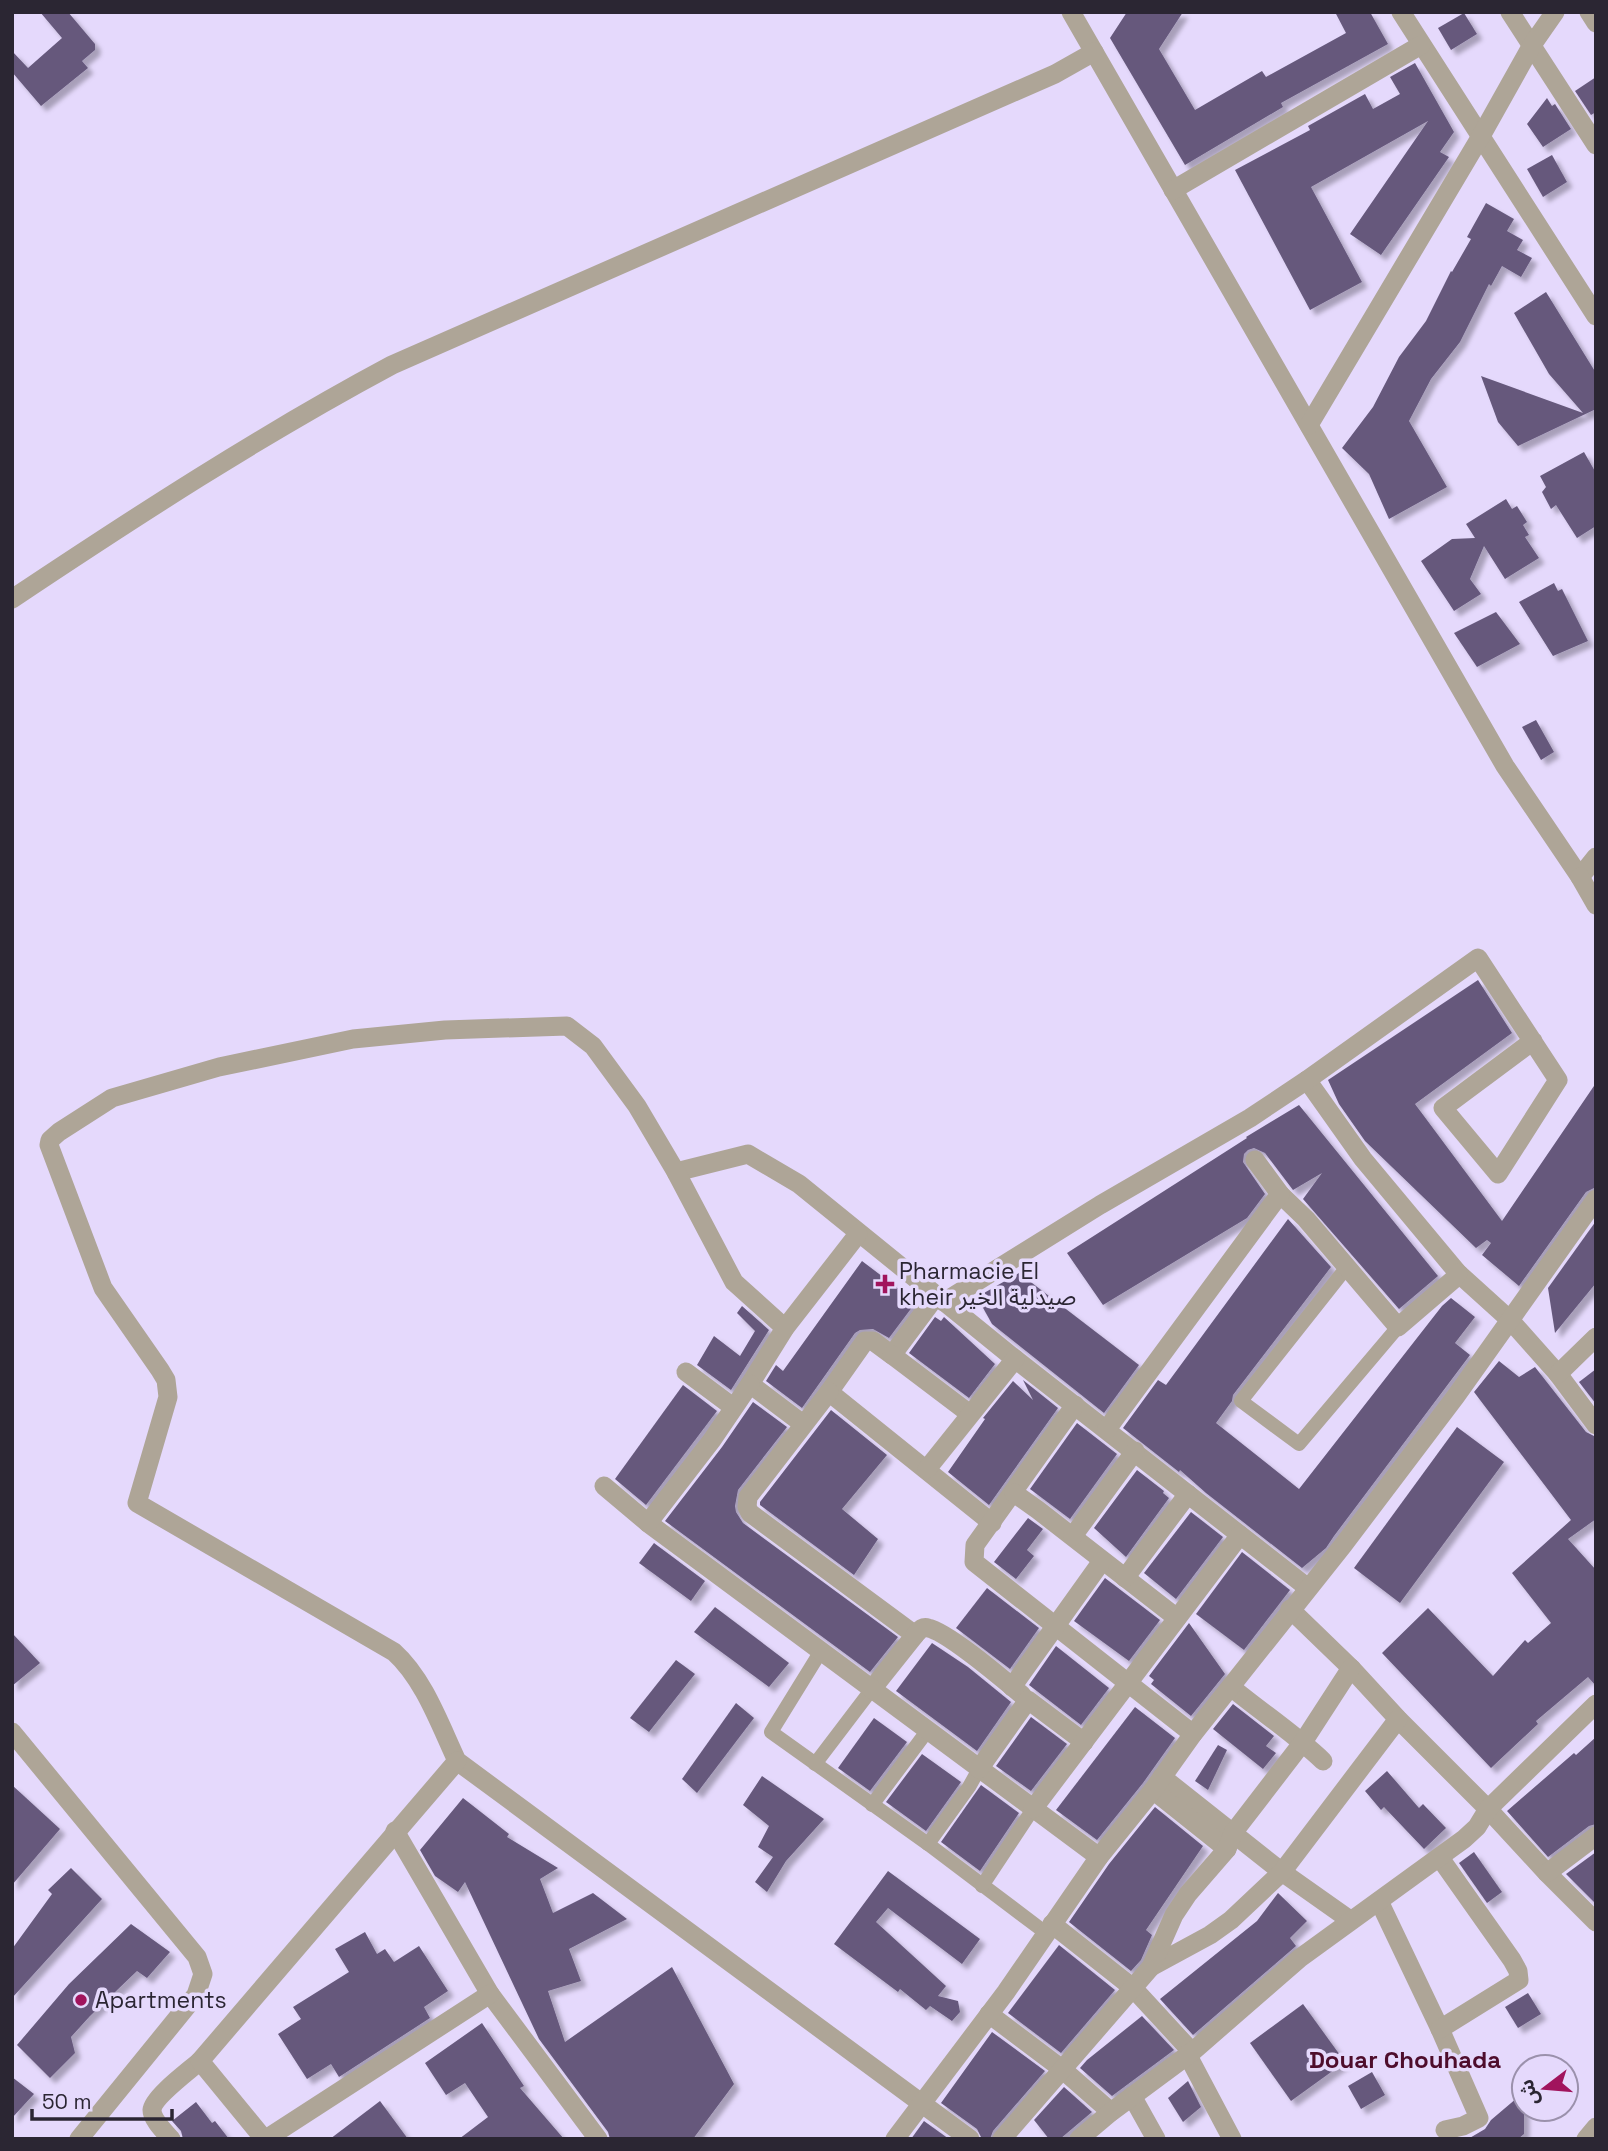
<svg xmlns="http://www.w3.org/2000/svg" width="1608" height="2151" viewBox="0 0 1608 2151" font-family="'Space Grotesk','Noto Sans Arabic',sans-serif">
<defs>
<filter id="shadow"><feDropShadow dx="5.5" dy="5.5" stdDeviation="2" flood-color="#0004"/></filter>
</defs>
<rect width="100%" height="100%" fill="#e5d9fc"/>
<g fill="#66597c" filter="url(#shadow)">
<path d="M40,12H68L95,44V50L82,61L88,68L41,106L12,72V51L28,68L62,38Z"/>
<path d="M1127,12H1183L1159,49L1195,110L1262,71L1266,77L1346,33L1335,12H1370L1388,44L1281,103L1283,107L1185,165L1110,38Z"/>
<path d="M1464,13L1477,34L1451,50L1438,28Z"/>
<path d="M1415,63L1454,132L1440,152L1449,157L1381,255L1350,234L1428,121L1311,187L1362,282L1310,310L1235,170L1310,130L1308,126L1365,94L1373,109L1400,94L1390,77Z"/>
<path d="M1596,77V112L1591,115L1575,91Z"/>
<path d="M1547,98L1552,106L1555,104L1571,129L1543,147L1527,124Z"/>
<path d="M1552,155L1567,182L1543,197L1527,169Z"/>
<path d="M1486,203L1514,219L1507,231L1523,240L1517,250L1532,258L1521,277L1502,266L1491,286L1489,284L1460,342L1431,379L1409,421L1447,487L1389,519L1369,474L1342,448L1373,407L1399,357L1426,321L1451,271L1452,272L1471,239L1467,237Z"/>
<path d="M1546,292L1596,373V409L1518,446L1498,422L1481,376L1583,413L1549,374L1514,313Z"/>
<path d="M1584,452L1596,473V526L1577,538L1556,505L1551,509L1542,492L1546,487L1540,476Z"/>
<path d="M1506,499L1512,509L1517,506L1527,522L1523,525L1529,535L1525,537L1539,558L1505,579L1484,546L1470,579L1481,594L1454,611L1421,561L1452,539L1475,538L1466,524Z"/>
<path d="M1554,583L1558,591L1562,589L1588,641L1553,656L1519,602Z"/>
<path d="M1496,612L1520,644L1477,667L1454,633Z"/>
<path d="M1536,720L1554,752L1541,760L1522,727Z"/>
<path d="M1478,980L1512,1033L1415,1104L1502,1221L1596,1083V1187L1586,1192L1519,1286L1482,1255L1491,1243L1487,1240L1476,1248L1365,1141L1339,1104L1328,1080Z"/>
<path d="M1299,1105L1438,1276L1399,1309L1303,1199L1322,1173L1293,1190L1265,1153L1254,1148L1248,1150L1244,1154L1243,1162L1265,1194L1247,1218L1103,1305L1067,1253L1247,1138L1246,1137Z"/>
<path d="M1288,1219L1331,1267L1233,1395L1232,1401L1216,1423L1299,1489L1442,1306L1451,1298L1475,1317L1455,1343L1470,1355L1334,1536L1326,1548L1302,1568L1206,1493L1180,1470L1179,1472L1123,1428L1158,1380L1166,1385Z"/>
<path d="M1596,1221V1283L1555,1333L1548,1288Z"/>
<path d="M862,1261L916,1302L889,1338L873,1329L860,1330L855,1333L802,1408L766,1381L776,1365L783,1371Z"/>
<path d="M1019,1273L1139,1365L1104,1413L992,1324L977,1297Z"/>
<path d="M742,1306L769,1330L731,1390L697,1365L714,1336L740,1356L755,1331L737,1313Z"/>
<path d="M935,1317L941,1321L944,1317L995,1364L969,1398L909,1353Z"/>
<path d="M1499,1361L1519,1377L1535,1367L1586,1432L1596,1437V1519L1568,1539L1596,1570V1686L1588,1677L1536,1721L1538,1724L1491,1768L1382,1653L1428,1608L1493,1676L1525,1640L1528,1643L1551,1623L1512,1573L1571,1520L1474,1392Z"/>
<path d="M1596,1369V1404L1579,1382Z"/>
<path d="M1023,1380L1058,1408L989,1505L948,1472L985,1419L983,1418L1013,1381L1033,1400Z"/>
<path d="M683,1385L717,1411L646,1505L615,1479Z"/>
<path d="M753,1402L787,1427L738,1490L735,1506L736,1512L743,1523L898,1637L870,1672L665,1521L722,1447Z"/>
<path d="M831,1410L887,1455L842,1509L878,1539L854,1575L760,1505V1502Z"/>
<path d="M1077,1423L1117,1454L1070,1519L1030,1489Z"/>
<path d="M1457,1427L1504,1462L1400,1603L1354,1568Z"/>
<path d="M1137,1470L1164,1491L1163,1493L1169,1498L1126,1557L1094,1528Z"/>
<path d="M1191,1512L1223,1537L1176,1599L1144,1573Z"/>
<path d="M1028,1518L1043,1529L1027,1550L1034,1556L1016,1579L994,1562Z"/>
<path d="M654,1543L705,1581L691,1601L639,1563Z"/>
<path d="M1242,1552L1290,1590L1244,1650L1196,1614Z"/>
<path d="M1105,1578L1160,1620L1129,1661L1074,1621Z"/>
<path d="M987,1588L1039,1628L1010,1669L956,1628Z"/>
<path d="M715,1607L789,1663L769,1687L694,1632Z"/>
<path d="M1189,1623L1225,1674L1191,1716L1151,1684L1154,1680L1149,1676Z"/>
<path d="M12,1633L40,1663L12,1686Z"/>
<path d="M932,1643L968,1667L1011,1702L977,1751L896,1691Z"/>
<path d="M1056,1646L1109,1688L1081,1725L1029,1685Z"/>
<path d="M676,1660L695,1674L649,1732L630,1718Z"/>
<path d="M736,1703L754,1718L697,1793L682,1779Z"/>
<path d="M1233,1704L1274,1736L1266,1746L1276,1753L1263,1769L1213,1729Z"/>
<path d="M1135,1707L1175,1738L1143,1783L1097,1840L1056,1810Z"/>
<path d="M1031,1717L1067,1744L1031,1791L996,1766Z"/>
<path d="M874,1718L907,1742L870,1791L838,1768Z"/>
<path d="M1596,1737V1824L1589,1826L1548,1857L1507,1811L1574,1753L1576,1755Z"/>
<path d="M1218,1745L1227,1750L1208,1790L1195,1781Z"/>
<path d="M922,1754L961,1782L926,1831L886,1802Z"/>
<path d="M1387,1771L1419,1808L1423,1804L1446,1828L1424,1849L1384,1807L1381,1810L1365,1791Z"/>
<path d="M762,1776L824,1819L786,1861L767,1892L755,1882L773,1857L758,1847L769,1826L743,1805Z"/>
<path d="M12,1785L60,1829L12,1885Z"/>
<path d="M981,1785L1019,1813L980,1871L941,1842Z"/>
<path d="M463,1798L509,1834L507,1837L558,1868L540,1879L553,1913L593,1893L627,1919L569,1949L581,1981L548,1991L565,2042L672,1967L734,2084L693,2139H610L608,2132L539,2039L465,1882L458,1892L435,1876L420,1850Z"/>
<path d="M1155,1807L1203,1846L1146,1930L1152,1935L1141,1960L1131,1971L1069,1922L1109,1864Z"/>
<path d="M1474,1852L1502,1892L1487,1903L1459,1863Z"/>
<path d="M1596,1852V1904L1566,1874Z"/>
<path d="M71,1868L102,1899L12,1998V1949L52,1894L48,1890Z"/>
<path d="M888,1871L980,1939L962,1964L888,1908L876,1922L946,1986L938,1996L958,2001L960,2012L952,2021L930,2006L926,2010L900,1989L898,1992L834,1944Z"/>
<path d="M1278,1893L1307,1921L1290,1938L1296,1946L1193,2035L1160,1999L1257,1921Z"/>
<path d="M131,1924L170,1952L147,1978L137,1971L90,2016L71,2037L75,2053L50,2078L17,2045L69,1984Z"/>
<path d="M365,1932L377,1954L385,1949L394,1962L419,1946L448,1991L424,2007L430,2018L339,2077L331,2064L307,2079L278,2034L301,2019L293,2007L349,1972L335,1949Z"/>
<path d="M1059,1945L1115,1990L1061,2053L1008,2013Z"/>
<path d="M1528,1993L1541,2014L1518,2028L1505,2007Z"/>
<path d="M1303,2004L1345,2062L1291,2101L1250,2043Z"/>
<path d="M1142,2016L1174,2050L1112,2096L1080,2068L1087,2060Z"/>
<path d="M482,2023L524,2086L520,2088L564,2139H459L488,2117L465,2083L446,2095L425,2063Z"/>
<path d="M992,2032L1045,2071L993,2131L990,2139H982L977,2129L941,2103Z"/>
<path d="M1372,2072L1385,2095L1361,2109L1348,2086Z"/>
<path d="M12,2077L34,2094L12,2118Z"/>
<path d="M1188,2081L1201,2107L1183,2122L1168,2098Z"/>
<path d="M1064,2087L1092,2112L1060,2139H1049L1034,2120Z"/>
<path d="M1524,2092V2134L1518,2139H1468L1485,2129L1491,2120Z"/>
<path d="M380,2101L408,2139H330Z"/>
<path d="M196,2102L212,2123L215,2121L229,2139H183L181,2131L172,2121Z"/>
<path d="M924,2121L949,2139H911Z"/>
</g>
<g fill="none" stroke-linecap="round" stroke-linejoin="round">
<g stroke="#aea597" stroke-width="14">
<path d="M1347,1267L1241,1401L1299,1444L1398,1327"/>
<path d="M821,1651L771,1732L928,1844L1046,1933"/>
<path d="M815,1764L872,1689"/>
<path d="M872,1805L928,1730"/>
<path d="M928,1844L969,1787L979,1769"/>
<path d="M982,1886L1033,1809"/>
</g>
<g stroke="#aea597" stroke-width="19">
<path d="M1071,12L1505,766L1580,877L1596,857"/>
<path d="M1401,12L1596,316"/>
<path d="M1510,12L1596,145"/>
<path d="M1589,12L1596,23"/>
<path d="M1173,190L1421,45"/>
<path d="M1309,425L1481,136L1532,45L1555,12"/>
<path d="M12,599C135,517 261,435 392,365L1055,74L1094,52"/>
<path d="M1580,877L1596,905"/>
<path d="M1307,1080L1363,1159L1458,1273L1510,1320L1558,1374L1596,1425"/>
<path d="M676,1172L748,1154L799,1184L1015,1359L1308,1588"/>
<path d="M1280,1194L1306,1219L1398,1327L1454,1279L1458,1273"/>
<path d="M936,1296L892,1355L873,1341H865L829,1392L992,1523"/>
<path d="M944,1302L1100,1205L1250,1118L1307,1080L1478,958L1558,1080L1498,1174L1443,1108L1533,1041"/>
<path d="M785,1328L734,1282L676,1172L637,1106L593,1046L567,1026L445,1030L353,1039L219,1067L112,1098L59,1132L50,1140L49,1145L103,1288L160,1370L166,1380L168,1397L137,1503L394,1652C424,1679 440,1725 457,1761L970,2139"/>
<path d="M892,1355L970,1414"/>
<path d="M686,1372L733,1407"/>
<path d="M1558,1374L1596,1337"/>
<path d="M829,1392L748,1497L747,1507L750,1513L915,1635L872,1689"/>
<path d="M1075,1405L975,1545L974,1562L1193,1734"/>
<path d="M803,1424L750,1384L785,1328L858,1234"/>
<path d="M1107,1429L1280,1194L1255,1160"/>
<path d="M927,1469L1015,1359"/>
<path d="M604,1486L648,1523L1099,1857"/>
<path d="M1014,1493L1038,1510L1177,1618"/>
<path d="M648,1523L712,1440L750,1384"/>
<path d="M1073,1536L1135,1451"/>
<path d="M1125,1578L1188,1494"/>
<path d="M1290,1609L1351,1668L1398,1719L1488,1809L1547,1873L1596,1922"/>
<path d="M915,1635C919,1631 922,1626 928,1628C948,1632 1004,1680 1022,1695"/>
<path d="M1012,1687L1102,1561"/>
<path d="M1231,1687C1261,1712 1295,1734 1323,1761"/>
<path d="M12,1732L197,1957L203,1974L196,1995L79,2139"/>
<path d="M979,1769L1028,1700L1084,1742"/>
<path d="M1162,1777L1282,1872L1350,1920"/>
<path d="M1153,1790L1227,1849"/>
<path d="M1033,1809L1240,1535"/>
<path d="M395,1831L490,1994L598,2139"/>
<path d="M1547,1873L1596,1836"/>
<path d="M1379,1901L1440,2029L1479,2118L1463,2126L1445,2130"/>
<path d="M1052,1924L1133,1988L1192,2052"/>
<path d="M1151,1967L1210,1935L1231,1920L1282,1872L1398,1719"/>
<path d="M989,2014L1062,2069L1111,2112"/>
<path d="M1440,2029L1519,1980L1518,1971L1512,1960L1440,1858"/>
<path d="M1187,2054L1232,2139"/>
<path d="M1132,2096L1156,2139"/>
<path d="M171,2139C165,2132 152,2120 152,2110C153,2097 190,2070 200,2061"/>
<path d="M264,2139L200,2061L457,1761"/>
<path d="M266,2139L490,1994"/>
<path d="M895,2139L1006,1992L1099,1857L1153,1790L1193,1734L1344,1544L1456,1396L1596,1199"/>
<path d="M1002,2139L1151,1967L1174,1915L1188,1894L1227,1849L1233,1833L1303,1742L1351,1668"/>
<path d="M1079,2139L1111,2112L1192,2052L1300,1958L1464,1839L1477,1827L1488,1809L1596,1704"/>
<path d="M1586,2139L1596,2127"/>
</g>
</g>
<g fill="#a1145d" stroke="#e5d9fc" stroke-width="2.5">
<path d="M881.5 1273.5h7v7h7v7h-7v7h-7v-7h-7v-7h7z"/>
<circle cx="81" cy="2000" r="7"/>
</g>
<g text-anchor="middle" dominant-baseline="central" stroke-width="7" stroke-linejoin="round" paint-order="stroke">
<g font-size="23" fill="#2b2633" stroke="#e5d9fc" text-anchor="start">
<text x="899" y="1271">Pharmacie El<tspan x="899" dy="26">kheir صيدلية الخير</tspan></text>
<text x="95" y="2000">Apartments</text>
</g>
<g font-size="24" font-weight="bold" fill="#4e0d2c" stroke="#e5d9fc">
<text x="1405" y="2059">Douar Chouhada</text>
</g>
</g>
<rect width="1608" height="2151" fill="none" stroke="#2b2633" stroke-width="28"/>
<g transform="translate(1545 2088) rotate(254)"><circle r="33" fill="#e5d9fc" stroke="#9b91ac" stroke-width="2"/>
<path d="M0-5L12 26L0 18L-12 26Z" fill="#a1145d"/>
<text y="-10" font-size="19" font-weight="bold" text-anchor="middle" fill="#2b2633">ش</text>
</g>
<path d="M32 2109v10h140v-10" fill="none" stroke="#2b2633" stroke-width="3.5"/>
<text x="42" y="2109" font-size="21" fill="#2b2633" stroke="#e5d9fc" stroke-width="5" paint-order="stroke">50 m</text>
</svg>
